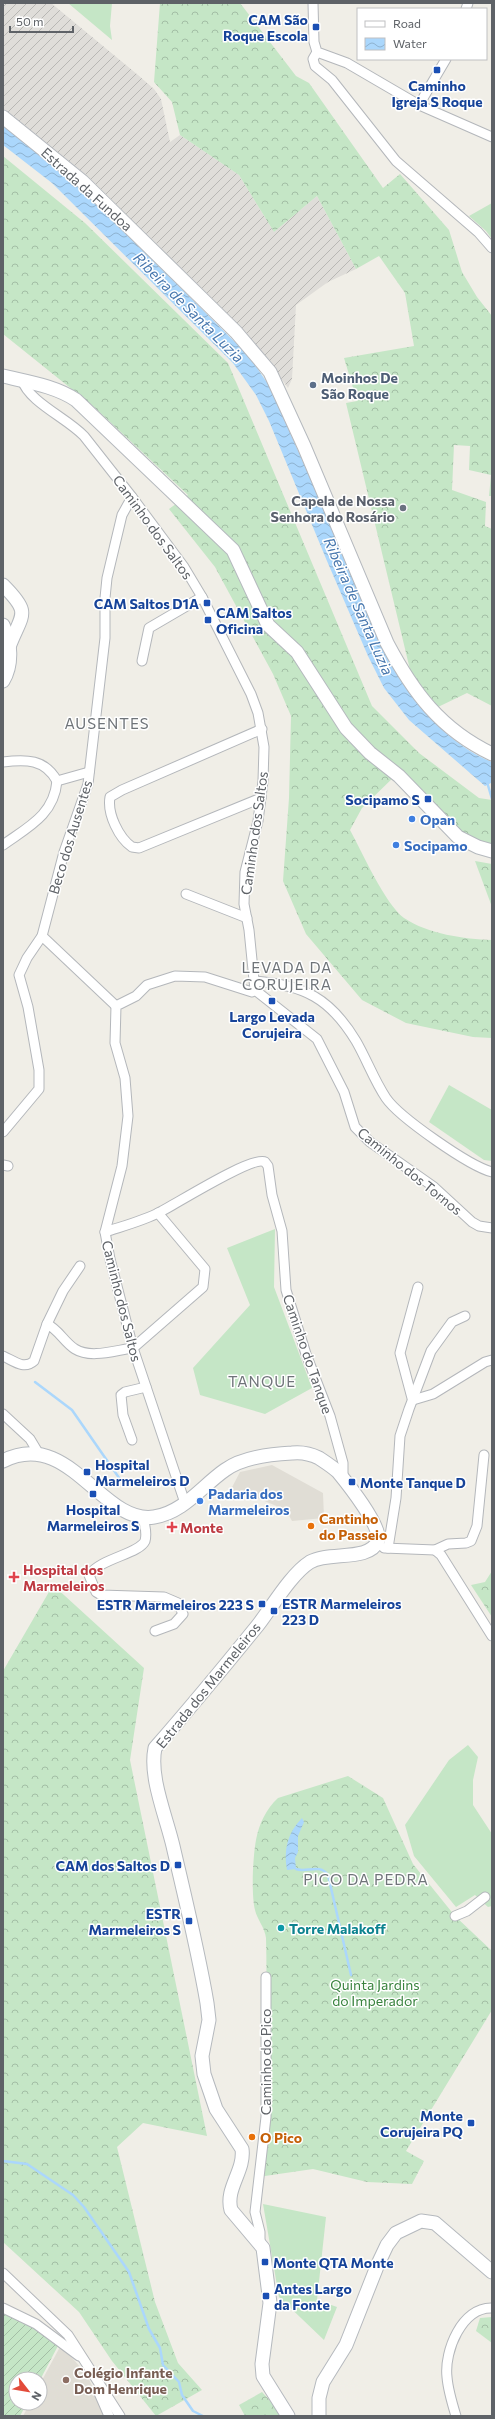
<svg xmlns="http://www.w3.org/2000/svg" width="495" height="2419" viewBox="0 0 495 2419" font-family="Commissioner,sans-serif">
<defs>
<pattern id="industrial-furrows" width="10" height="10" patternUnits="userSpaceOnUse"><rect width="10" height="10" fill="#dfddd9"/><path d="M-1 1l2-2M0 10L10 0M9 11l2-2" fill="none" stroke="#b8b7b4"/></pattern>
<pattern id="forest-crowns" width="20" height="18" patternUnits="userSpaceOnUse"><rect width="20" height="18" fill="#c5e6c6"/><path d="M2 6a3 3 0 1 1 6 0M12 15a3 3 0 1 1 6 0" fill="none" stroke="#a3bea5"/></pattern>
<pattern id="garden-furrows" width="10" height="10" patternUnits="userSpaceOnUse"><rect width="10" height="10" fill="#c5e6c6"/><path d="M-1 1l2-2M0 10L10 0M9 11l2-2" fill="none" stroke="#a3bea5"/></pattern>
<pattern id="water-waves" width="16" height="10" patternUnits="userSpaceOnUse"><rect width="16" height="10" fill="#abd7fc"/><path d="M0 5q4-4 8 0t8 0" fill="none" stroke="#8eb2d0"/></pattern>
</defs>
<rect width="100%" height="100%" fill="#f0eee7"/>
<path fill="url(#industrial-furrows)" d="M3,3H51L138,75L154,89L161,99L170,142L180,135L239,175L274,232L317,196L356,269L328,282L296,305L292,379L288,388L269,362L157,244L107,195L86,175L3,109Z"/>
<g fill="#e0ddd5">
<path d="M272,1465L323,1493L324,1518L292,1521L286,1510L255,1497L229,1493L240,1472Z"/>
<path d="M61,2345L87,2375L106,2416H23L30,2403H40V2384Z"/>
</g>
<g fill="#c5e6c6">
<path d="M68,3H112L110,26L112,40Z"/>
<path d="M492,203V239L486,231L469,216Z"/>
<path d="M449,1085L492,1110V1161L484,1160L429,1122Z"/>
<path d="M275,1229L274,1287L312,1388L265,1414L200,1395L193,1368L250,1305L227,1248Z"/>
<path d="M468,1745L478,1757L473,1780V1805L492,1834V1906L488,1907L475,1895L456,1907L414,1856L405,1825L449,1760Z"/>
<path d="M263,2204L326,2217L317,2300L337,2307L324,2340L279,2297Z"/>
</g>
<g fill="url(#forest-crowns)">
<path d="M160,3H240L296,76L309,83L383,188L400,174L449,230L462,272L477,297L492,316V496H489L491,475L469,470L470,446L454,445L452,490L486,502L485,526L492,529V706L467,693L438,707L412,678L346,403L357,401L344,358L414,346L405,293L379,256L356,269L317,196L274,232L239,175L180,135L172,102L154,82Z"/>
<path d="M3,156L85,223L228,363L372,706L419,753L479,798L492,800V845C453,834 426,800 398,773L362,808L350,830C362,852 385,904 404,918C428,934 464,939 492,940V1038L473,1037L406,1023L362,1000L306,934L283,881L289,798L291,716L273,674L215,567L169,509L188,495L94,407L3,334Z"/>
<path d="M475,861L492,864V907Z"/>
<path d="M492,1571V1617L471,1585L485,1582Z"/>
<path d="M53,1585L144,1668L130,1760L207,2136L143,2123L117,2147L155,2302L178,2363L202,2390L156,2416L112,2361L79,2312L3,2242V1671Z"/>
<path d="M348,1776L383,1798L413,1864L455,1916L492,1951V2010L406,2151L424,2161L412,2184L367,2182L313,2169L258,2177L261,2153C263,2082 268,2009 266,1938C265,1928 257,1919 255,1910C251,1894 253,1856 256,1840C259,1824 266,1809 278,1798Z"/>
<path d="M492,2317V2343L476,2331L480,2318Z"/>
<path d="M262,2392L284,2416H245L239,2405Z"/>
</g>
<path fill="url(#garden-furrows)" d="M3,2311L60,2342L40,2380L16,2379V2403H27L20,2416H3Z"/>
<g fill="url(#water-waves)">
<path d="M3,125L62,172L95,203L249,356L270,387L395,671C417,707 451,746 492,762L491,783L485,786L409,720L384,688L368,656L327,561L269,421L256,395L233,363L52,183L3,145Z"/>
<path d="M302,1818L304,1822L298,1836V1852L295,1858L296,1869L287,1870C283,1850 288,1832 302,1818Z"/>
</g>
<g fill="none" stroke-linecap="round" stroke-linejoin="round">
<g stroke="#abd7fc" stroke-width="2.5">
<path d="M487,782L492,799"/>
<path d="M35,1382L72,1410L124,1485"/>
<path d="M296,1869C306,1873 320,1863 328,1875L351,1975"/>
<path d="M3,2161L27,2164L73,2195L84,2207L129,2272L149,2329L160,2348L163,2365L179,2382L182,2395L193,2411L203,2416"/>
</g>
<g stroke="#b4b7bb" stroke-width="11">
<g id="minor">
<path d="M313,3L314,42L317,52L347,63L419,105L492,137"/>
<path d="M466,9L468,3"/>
<path d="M317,52L313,59L315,66L332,80L396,161L478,232L492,248"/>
<path d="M419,105L446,59"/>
<path d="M22,380C29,402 67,418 84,436L132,497L184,567L202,597L251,694L258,713L264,747L263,781L258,821L245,872L244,904L249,930L255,990"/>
<path d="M142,661L149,628L202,597"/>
<path d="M3,762C26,759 45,759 57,781"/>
<path d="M57,781L89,772"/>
<path d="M261,798L139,848L132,847C119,838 107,814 110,797L122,790L262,729"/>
<path d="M3,845C28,827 54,815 57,781"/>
<path d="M186,894L247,918"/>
<path d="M42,936L116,1006"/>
<path d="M255,981C304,985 330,998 356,1041C367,1060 374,1080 386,1098C399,1117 469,1166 492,1172"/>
<path d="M255,990L317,1039L344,1092L355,1127L370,1142L434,1187L472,1222L479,1226L492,1228"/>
<path d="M3,1132L39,1089V1070L28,1007L19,975L27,958L42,936L64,852L88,784L105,638V598L107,578L122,515L132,497"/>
<path d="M3,1165L8,1166"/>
<path d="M105,1232C123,1226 143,1221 160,1212C176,1204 253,1155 265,1162L268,1166L272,1195L282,1231L286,1290L306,1354L330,1416L343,1463V1479"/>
<path d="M47,1324L63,1291L80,1266"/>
<path d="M133,1348L203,1287L205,1269L158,1213"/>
<path d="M3,1356C14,1361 24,1370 34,1361L47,1324C59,1330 64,1342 75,1349C91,1359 116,1350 133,1348"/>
<path d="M412,1398L400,1353L418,1287"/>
<path d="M413,1400L433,1394L485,1362L492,1360"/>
<path d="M3,1414L30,1439L39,1454"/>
<path d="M132,1440L123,1415L121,1395L125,1392L146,1387"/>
<path d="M185,1503L133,1348L110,1259L105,1232L122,1166L128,1116L125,1078L115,1043L116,1006L136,996L147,985L175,976L205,977L252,992L255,990"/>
<path d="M143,1518C145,1525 147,1534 145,1541C139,1554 101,1558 89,1575L96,1592L101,1595L164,1597L178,1603L183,1614L174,1624L155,1631"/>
<path d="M384,1548L435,1550L448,1544L466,1543L471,1541L477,1526L484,1455"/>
<path d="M388,1548L396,1498L400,1436L409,1409L431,1351L452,1322L465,1316"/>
<path d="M435,1550L441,1555L492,1636"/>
<path d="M455,1916L467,1911L485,1897"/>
<path d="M260,2242V2232L255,2212L266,2117V1977"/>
<path d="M3,2273L68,2335L120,2416"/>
<path d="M3,2308L36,2324L79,2356"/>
<path d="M99,2393L109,2416"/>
<path d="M456,2416C452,2403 448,2390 447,2377C444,2351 462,2307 492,2308"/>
</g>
</g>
<g stroke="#b5b9be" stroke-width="15">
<g id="secondary">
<path d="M3,117L82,181L236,332L270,372L304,446L387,643C413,692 440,729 492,754"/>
<path d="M3,376C28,382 55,386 76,400L233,550L268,625L297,652L346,728L370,753L399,776L458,837L478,847L492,851"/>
<path d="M3,585C32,614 22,613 9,647"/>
<path d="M3,625C11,642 13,664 3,681"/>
<path d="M3,1461C69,1427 102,1525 154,1517C183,1513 202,1486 225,1470C243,1457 271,1454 292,1453C301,1452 311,1454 319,1458C325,1462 333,1467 338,1472C347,1483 383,1528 378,1541C369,1562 329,1551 310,1562C291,1574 272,1607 258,1625C224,1667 190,1708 155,1748C149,1777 166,1816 173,1846C185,1898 198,1950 207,2003L209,2020L202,2056L204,2074L216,2109L242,2149C245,2171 225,2188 231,2210L263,2248L270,2303L262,2364L263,2376L288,2416"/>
<path d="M319,2416V2398L323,2382L346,2345L378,2264L387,2245L396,2233L421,2221L435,2223L492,2272"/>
</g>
</g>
<use href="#minor" stroke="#fff" stroke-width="9"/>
<use href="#secondary" stroke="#fff" stroke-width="13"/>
</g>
<g fill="#1a4fb4" stroke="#fff" stroke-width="1.5">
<rect x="312" y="23" width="8" height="8" rx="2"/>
<rect x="433" y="66" width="8" height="8" rx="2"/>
<rect x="203" y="599" width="8" height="8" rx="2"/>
<rect x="204" y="616" width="8" height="8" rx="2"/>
<rect x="424" y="795" width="8" height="8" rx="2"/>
<rect x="268" y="997" width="8" height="8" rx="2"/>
<rect x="83" y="1468" width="8" height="8" rx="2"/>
<rect x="348" y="1478" width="8" height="8" rx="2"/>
<rect x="89" y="1490" width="8" height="8" rx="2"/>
<rect x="258" y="1600" width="8" height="8" rx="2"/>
<rect x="270" y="1607" width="8" height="8" rx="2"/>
<rect x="174" y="1861" width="8" height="8" rx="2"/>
<rect x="185" y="1917" width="8" height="8" rx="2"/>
<rect x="467" y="2119" width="8" height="8" rx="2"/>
<rect x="261" y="2258" width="8" height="8" rx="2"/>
<rect x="262" y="2292" width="8" height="8" rx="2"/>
</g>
<circle fill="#5c6f8a" stroke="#fff" stroke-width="1.5" cx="313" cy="385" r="4"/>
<circle fill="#6b7280" stroke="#fff" stroke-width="1.5" cx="403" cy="508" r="4"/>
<g fill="#3f7fe0" stroke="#fff" stroke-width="1.5">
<circle cx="412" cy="819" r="4"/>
<circle cx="396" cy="845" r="4"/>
<circle cx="200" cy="1501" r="4"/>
</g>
<g fill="#e8710a" stroke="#fff" stroke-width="1.5">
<circle cx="311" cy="1526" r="4"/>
<circle cx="252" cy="2137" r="4"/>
</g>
<g fill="#e0444e" stroke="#fff" stroke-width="1.5">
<path d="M170 1521h4v4h4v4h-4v4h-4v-4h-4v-4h4z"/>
<path d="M12 1571h4v4h4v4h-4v4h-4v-4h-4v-4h4z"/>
</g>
<circle fill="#0f9aa8" stroke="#fff" stroke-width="1.5" cx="281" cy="1928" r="4"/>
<circle fill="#8d6e63" stroke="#fff" stroke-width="1.5" cx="66" cy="2380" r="4"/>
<g text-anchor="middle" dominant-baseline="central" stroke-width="3" stroke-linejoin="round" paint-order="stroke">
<g font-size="14" font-weight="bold" fill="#164399" stroke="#fff" text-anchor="end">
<text x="308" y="19">CAM São<tspan x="308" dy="16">Roque Escola</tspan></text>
<text x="437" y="85" text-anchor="middle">Caminho<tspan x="437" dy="16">Igreja S Roque</tspan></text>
<text x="199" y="603">CAM Saltos D1A</text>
<text x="216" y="612" text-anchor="start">CAM Saltos<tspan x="216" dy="16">Oficina</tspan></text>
<text x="420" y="799">Socipamo S</text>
<text x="272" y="1016" text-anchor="middle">Largo Levada<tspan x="272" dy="16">Corujeira</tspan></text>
<text x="95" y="1464" text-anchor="start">Hospital<tspan x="95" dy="16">Marmeleiros D</tspan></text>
<text x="360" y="1482" text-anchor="start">Monte Tanque D</text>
<text x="93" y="1509" text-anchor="middle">Hospital<tspan x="93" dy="16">Marmeleiros S</tspan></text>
<text x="282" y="1603" text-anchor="start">ESTR Marmeleiros<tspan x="282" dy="16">223 D</tspan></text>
<text x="254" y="1604">ESTR Marmeleiros 223 S</text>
<text x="170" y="1865">CAM dos Saltos D</text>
<text x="181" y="1913">ESTR<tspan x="181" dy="16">Marmeleiros S</tspan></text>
<text x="463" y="2115">Monte<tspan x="463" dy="16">Corujeira PQ</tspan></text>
<text x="273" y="2262" text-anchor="start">Monte QTA Monte</text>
<text x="274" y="2288" text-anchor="start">Antes Largo<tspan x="274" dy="16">da Fonte</tspan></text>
</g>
<g font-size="14" fill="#5e6267" stroke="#fff">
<text transform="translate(87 189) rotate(42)">Estrada da Fundoa</text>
<text transform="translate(153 527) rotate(54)">Caminho dos Saltos</text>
<text transform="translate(254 833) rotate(-82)">Caminho dos Saltos</text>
<text transform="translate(70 837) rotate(-73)">Beco dos Ausentes</text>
<text transform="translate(410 1171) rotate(39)">Caminho dos Tornos</text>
<text transform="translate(122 1301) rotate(76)">Caminho dos Saltos</text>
<text transform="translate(308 1354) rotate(71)">Caminho do Tanque</text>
<text transform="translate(208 1685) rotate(-51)">Estrada dos Marmeleiros</text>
<text transform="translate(265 2062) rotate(-90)">Caminho do Pico</text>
</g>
<g font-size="14" font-weight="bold" fill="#4e5e75" stroke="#fff" text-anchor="start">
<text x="321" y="377">Moinhos De<tspan x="321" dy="16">São Roque</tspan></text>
</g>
<g font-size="14" font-weight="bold" fill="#5b616d" stroke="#fff" text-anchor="end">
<text x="395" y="500">Capela de Nossa<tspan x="395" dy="16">Senhora do Rosário</tspan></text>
</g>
<g font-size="14" font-weight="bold" fill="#366cbe" stroke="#fff" text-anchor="start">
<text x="420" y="819">Opan</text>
<text x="404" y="845">Socipamo</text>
<text x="208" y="1493">Padaria dos<tspan x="208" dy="16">Marmeleiros</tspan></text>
</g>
<g font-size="14" font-weight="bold" fill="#c56008" stroke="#fff" text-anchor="start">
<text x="319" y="1518">Cantinho<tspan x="319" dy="16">do Passeio</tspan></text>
<text x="260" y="2137">O Pico</text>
</g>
<g font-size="14" font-weight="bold" fill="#be3a42" stroke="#fff" text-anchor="start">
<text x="180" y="1527">Monte</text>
<text x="23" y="1569">Hospital dos<tspan x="23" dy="16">Marmeleiros</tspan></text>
</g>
<g font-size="14" font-weight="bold" fill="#0d838f" stroke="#fff" text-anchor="start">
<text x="289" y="1928">Torre Malakoff</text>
</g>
<g font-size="14" fill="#39833e" stroke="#fff">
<text x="375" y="1984">Quinta Jardins<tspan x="375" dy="16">do Imperador</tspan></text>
</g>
<g font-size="14" font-weight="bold" fill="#785e54" stroke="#fff" text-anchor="start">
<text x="74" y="2372">Colégio Infante<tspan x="74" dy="16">Dom Henrique</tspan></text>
</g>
<g font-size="15" font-style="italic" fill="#4777ae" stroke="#fff">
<text transform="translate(189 307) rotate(45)">Ribeira de Santa Luzia</text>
<text transform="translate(359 606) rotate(66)">Ribeira de Santa Luzia</text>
</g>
<g font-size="15" letter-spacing="1" fill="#6f7479" stroke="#fff">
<text x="107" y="723">AUSENTES</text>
<text x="287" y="967">LEVADA DA<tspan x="287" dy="17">CORUJEIRA</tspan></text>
<text x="262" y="1381">TANQUE</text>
<text x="366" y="1879">PICO DA PEDRA</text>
</g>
</g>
<rect width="495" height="2419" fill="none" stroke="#5e6267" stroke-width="8"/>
<rect x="357" y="8" width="130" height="52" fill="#ffffff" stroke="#bfc0c2"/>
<rect x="365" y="21" width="20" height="6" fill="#ffffff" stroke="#bfc0c2"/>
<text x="393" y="28" font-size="12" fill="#5e6267">Road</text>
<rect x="365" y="38" width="20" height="12" fill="url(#water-waves)" stroke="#bfc0c2"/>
<text x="393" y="48" font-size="12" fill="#5e6267">Water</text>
<g transform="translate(28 2391) rotate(121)"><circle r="19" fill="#ffffff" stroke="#bfc0c2"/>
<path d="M0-3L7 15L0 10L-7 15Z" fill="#e34b3a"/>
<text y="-6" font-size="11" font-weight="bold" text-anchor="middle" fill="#5e6267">N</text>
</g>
<path d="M10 26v6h63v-6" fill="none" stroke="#5e6267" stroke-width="2"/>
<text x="16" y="26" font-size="12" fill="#5e6267" stroke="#ffffff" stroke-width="3" paint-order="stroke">50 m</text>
</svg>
